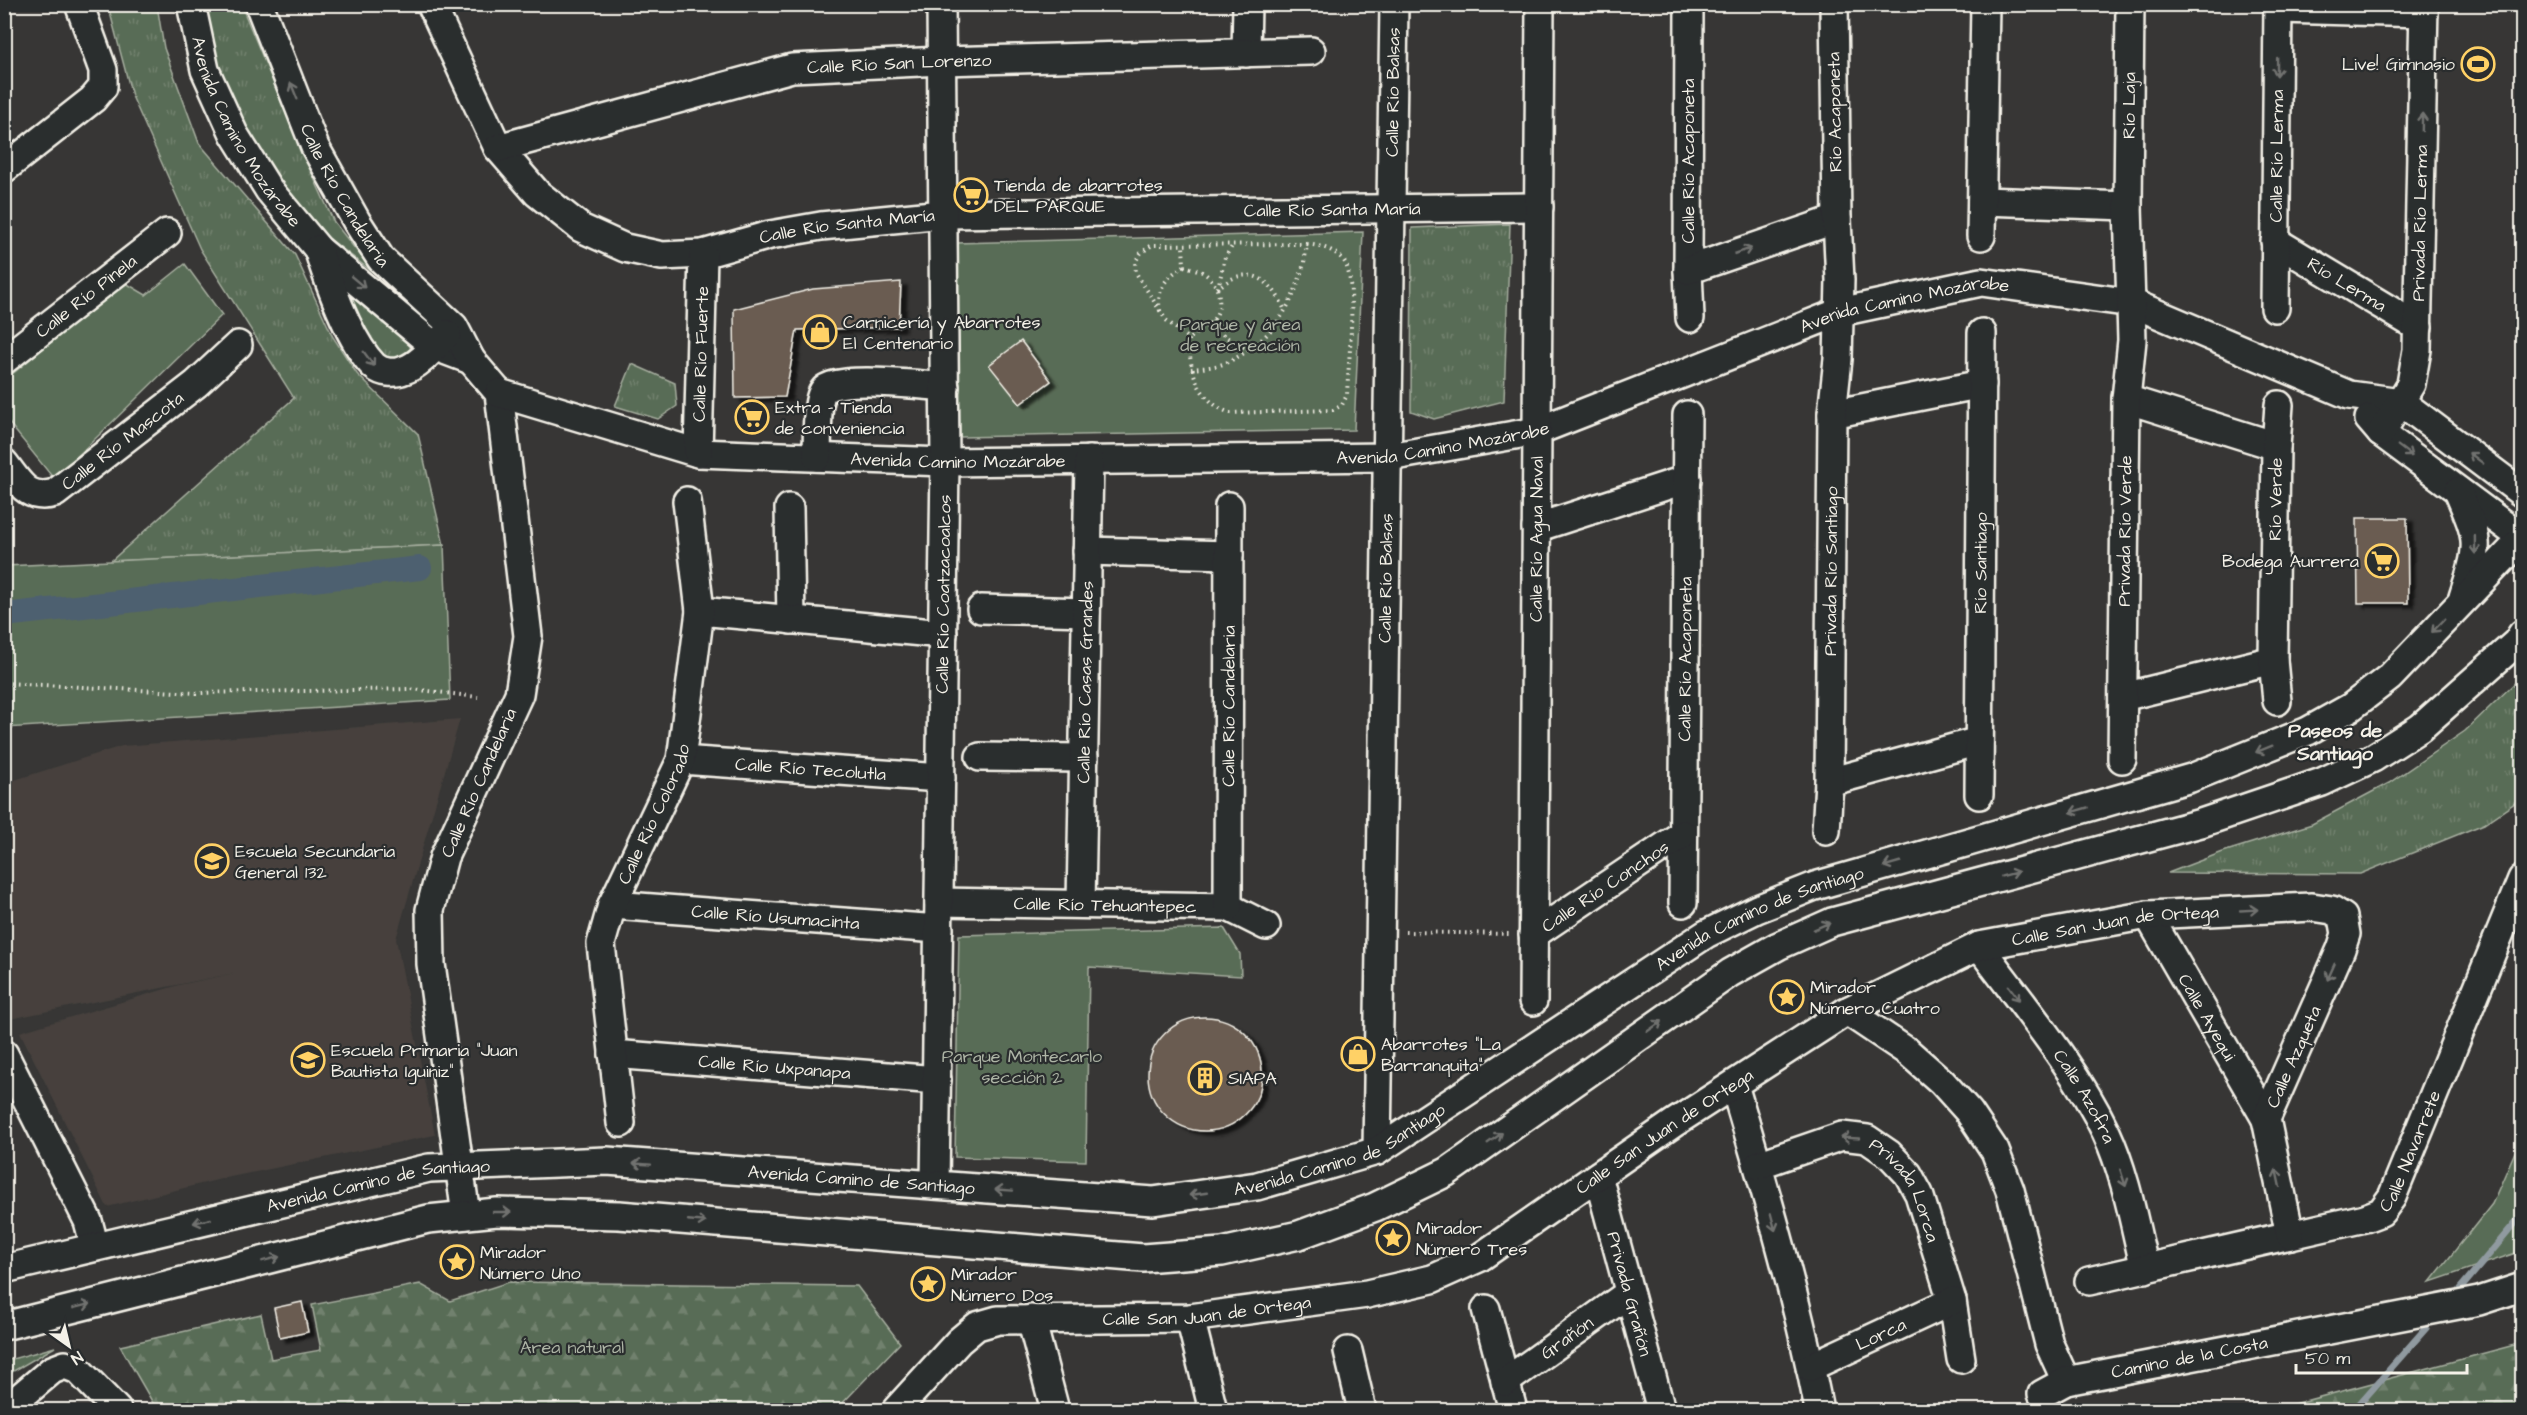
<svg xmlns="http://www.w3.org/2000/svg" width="2527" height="1415" viewBox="0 0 2527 1415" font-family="'Architects Daughter',sans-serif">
<defs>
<pattern id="grass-tufts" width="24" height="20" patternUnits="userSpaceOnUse" patternTransform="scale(1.5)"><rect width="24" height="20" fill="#596c56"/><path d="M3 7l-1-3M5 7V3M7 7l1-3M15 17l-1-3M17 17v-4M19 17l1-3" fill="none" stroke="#71816e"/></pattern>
<pattern id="forest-firs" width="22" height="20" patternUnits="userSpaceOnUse" patternTransform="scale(1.5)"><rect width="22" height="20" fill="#596c56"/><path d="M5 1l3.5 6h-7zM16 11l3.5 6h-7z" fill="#71816e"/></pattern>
<filter id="shadow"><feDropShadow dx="6" dy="4" stdDeviation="1.5" flood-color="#0009"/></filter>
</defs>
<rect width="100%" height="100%" fill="#373635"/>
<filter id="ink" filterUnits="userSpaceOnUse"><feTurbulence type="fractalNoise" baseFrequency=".0167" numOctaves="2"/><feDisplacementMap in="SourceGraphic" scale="12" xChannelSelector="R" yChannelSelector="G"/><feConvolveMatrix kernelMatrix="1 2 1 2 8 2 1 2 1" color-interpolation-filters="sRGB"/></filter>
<g filter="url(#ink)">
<path fill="#46413d" d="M460,719L396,939L435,1135L221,1179L107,1207L20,1032L179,985L240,972L5,1020V783L122,746Z"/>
<g fill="url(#grass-tufts)" stroke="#a6ae9f" stroke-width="1.5">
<path d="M108,5H157L164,48L199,143L295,255L333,337L357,374L418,434L444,545L111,561L294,398L200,249L132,96Z"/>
<path d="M202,5H241L303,154L334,222L375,274L322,233L274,179L222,89Z"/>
<path d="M1510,224L1504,401L1434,419L1411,411L1412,228Z"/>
<path d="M343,288L410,346L411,357L390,364L370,343Z"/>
<path d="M632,364L675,383L677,406L658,419L615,406Z"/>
<path d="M2522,676V798L2484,824L2360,874L2168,873L2223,852L2312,824L2389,783L2465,731Z"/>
<path d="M55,1347L5,1376V1361Z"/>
</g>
<g fill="url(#forest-firs)" stroke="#a6ae9f" stroke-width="1.5">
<path d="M509,1282L857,1286L900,1343L836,1410H157L120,1346L261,1314L271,1359L321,1350L312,1305L420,1284L450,1301Z"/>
<path d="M2522,1343V1410H2271Z"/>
</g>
<g fill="#596c56" stroke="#a6ae9f" stroke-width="1.5">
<path d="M1363,232L1354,430L960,437L956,243Z"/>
<path d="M185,264L222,315L54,479L5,418V380L124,282L146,295Z"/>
<path d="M444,545L450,700L5,728V566Z"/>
<path d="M1224,928L1240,954L1241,976L1089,967L1086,1161L955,1157L959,935Z"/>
<path d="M2522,1136V1251L2430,1282L2492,1204Z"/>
</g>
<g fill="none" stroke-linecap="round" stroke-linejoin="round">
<g stroke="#909aa0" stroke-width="7">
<path d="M2460,1289L2522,1215"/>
<path d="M2354,1410L2426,1328"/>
</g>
<path stroke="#4e6070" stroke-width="24" d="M4,615L420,568"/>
</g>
<g fill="#6a5c51" stroke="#f4f1e8" stroke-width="1.5" filter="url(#shadow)">
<path d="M901,282L899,327L797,330L785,397L735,398L734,309L813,289Z"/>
<path d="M1021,341L1051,381L1020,404L989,365Z"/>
<path d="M2357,518H2407L2408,603H2358Z"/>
<circle cx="1205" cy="1074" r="57"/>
<path d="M302,1302L308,1332L280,1338L274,1308Z"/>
</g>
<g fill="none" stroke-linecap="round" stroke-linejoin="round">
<g stroke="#f4f1e8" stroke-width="32">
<g id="minor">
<path id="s1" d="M191,4L205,70L234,134L269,190L318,249L434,346L471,360"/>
<path id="s2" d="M259,4L315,147L357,222L381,259L454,327L471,360L499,393L528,636L519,694L444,857L430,910L431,964L466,1215"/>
<path id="s3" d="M431,4L498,148L537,193L581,228L625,248L662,256L703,254L770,235L821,226L943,214L1539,207"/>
<path d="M1689,4L1688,270L1690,318"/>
<path d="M2278,9L2424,13"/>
<path d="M1246,53L1247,4"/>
<path id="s4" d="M498,148L792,68L942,61L1311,51"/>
<path d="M4,169L93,99L103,87V70L79,4"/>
<path d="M1982,201L2128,206"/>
<path d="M1981,236L1985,4"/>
<path id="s5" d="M2275,241L2418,327"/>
<path d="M318,249C329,283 349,341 374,366C382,373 395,374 404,370C420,365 435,346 447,334"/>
<path d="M1688,270L1837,219"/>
<path id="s6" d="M2275,308L2278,4"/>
<path id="s7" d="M4,360L167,233"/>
<path id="s8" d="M499,393L698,453L945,462L1389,457L1537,431L1840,312L1981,282L2132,303L2349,395L2401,402L2522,493"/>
<path d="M2126,399L2276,446"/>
<path d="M1832,414L1982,384"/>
<path d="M2369,419L2381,433L2522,538"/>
<path id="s9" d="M2381,433L2411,384L2417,350L2424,4"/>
<path id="s10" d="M698,453L703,254"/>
<path d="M817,457C818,443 815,398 825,389C838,376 924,385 945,387"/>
<path id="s11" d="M4,463C20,483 27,501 55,493L196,384L238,345"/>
<path d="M2458,491C2480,542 2480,544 2463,597"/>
<path d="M789,508L791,620"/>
<path d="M1536,528L1687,479"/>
<path d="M1087,551L1229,555"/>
<path d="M981,609L1086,612"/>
<path d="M700,611L943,634"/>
<path d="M2123,697L2273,660"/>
<path id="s12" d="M2277,701L2273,660L2276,446L2279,405"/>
<path d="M980,757L1084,758"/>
<path id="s13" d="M2122,759L2126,399L2132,340L2128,206L2130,4"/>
<path id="s14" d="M681,760L941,778"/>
<path d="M1829,782L1979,741"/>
<path id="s15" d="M1979,795L1982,333"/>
<path id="s16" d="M1826,831L1829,782L1832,414L1838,359L1840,280L1837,219L1834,4"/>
<path id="s17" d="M939,902L1228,907L1266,926"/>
<path id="s18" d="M1683,903L1687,415"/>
<path id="s19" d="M1081,904L1089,460"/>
<path id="s20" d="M612,905L939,929"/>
<path id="s21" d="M1228,907L1229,506"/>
<path id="s22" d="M2148,915L2266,1119"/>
<path id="s23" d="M1533,935L1683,834"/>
<path id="s24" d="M1979,946C2024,1007 2074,1065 2106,1132C2126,1175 2134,1223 2145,1269"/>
<path id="s25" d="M1533,1001L1540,4"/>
<path d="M1847,1011L1908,1052L1942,1082L1969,1112L1995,1151L2010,1190L2049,1344L2066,1381"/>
<path d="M4,1054L88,1221L95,1247"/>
<path id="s26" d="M613,1054L937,1080"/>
<path d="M1734,1085C1766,1192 1798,1301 1819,1410"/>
<path id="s27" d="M621,1123L601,944L612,905L681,760L700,611L687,501"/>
<path id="s28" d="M1377,1151L1394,4"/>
<path id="s29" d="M1758,1165L1842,1136L1867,1139L1889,1154L1908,1174L1919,1194L1952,1301L1961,1359"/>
<path id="s30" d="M1598,1176L1661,1410"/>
<path id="s31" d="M935,1185L945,462L941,4"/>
<path id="s32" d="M4,1269L429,1168L607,1161L1153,1201L1257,1186L1377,1151L1706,934L1757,909L1815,886L2191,778L2308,731L2351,707L2390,677L2522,539"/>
<path id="s33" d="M2089,1281L2365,1218L2381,1212L2392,1197L2522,879"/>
<path d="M1486,1309L1513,1410"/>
<path d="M1190,1318L1213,1410"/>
<path d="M1031,1319L1055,1410"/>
<path d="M4,1326L428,1219L497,1212L619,1215L1143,1258L1222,1252L1299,1235L1375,1207L1447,1172L1730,973L1778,946L1832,922L2201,823L2322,782L2373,758L2420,728L2517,642L2522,634"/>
<path d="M1348,1351L1362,1410"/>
<path id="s34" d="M1810,1367L1952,1301"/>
<path id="s35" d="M1505,1382L1629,1293"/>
<path id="s36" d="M2042,1394L2066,1381L2479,1301L2522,1287"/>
<path d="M5,1410L52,1370L65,1365L78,1370L117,1410"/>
<path id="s37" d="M896,1410L959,1341L977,1326L998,1320L1190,1318L1367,1294L1432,1279L1479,1258L1674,1123L1847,1011L1979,946L2148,915L2312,907L2332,910L2343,917L2346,934L2341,949L2266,1119L2290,1235"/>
</g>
</g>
<g stroke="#f4f1e8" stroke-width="4" stroke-dasharray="1.5 4.5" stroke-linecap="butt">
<path d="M1307,244C1321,246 1334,249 1344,261C1358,281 1348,367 1347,395L1342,405L1333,410L1230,413C1198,401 1189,370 1189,339L1166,320L1136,273L1135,262L1141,253L1152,245Z"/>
<path d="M1184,266C1190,268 1197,269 1202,272C1220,282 1225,307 1212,321C1206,328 1196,332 1189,339"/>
<path d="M1218,288L1225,257L1233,245"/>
<path d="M1217,289C1247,262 1272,278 1285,311"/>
<path d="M1160,311C1156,289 1166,277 1184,266L1183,245"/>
<path d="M1213,319L1224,336L1247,349"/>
<path d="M1191,369C1202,368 1214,367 1223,364C1274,343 1301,296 1307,244"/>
<path d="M4,683L197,693L412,689L478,697"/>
<path d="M2522,820L2519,829L2522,836"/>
<path d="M1405,932L1511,934"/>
<path d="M2014,1410L2023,1405"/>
</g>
<use href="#minor" stroke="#2a2d2e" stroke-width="27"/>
</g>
<defs><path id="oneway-shaft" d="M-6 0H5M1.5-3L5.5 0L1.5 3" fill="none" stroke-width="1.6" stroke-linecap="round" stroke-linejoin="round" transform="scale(1.5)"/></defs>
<g stroke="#71726f">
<use href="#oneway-shaft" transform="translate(2277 67) rotate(91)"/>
<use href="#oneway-shaft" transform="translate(294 91) rotate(-112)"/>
<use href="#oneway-shaft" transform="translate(2422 122) rotate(-89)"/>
<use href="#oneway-shaft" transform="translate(1743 251) rotate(-19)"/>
<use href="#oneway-shaft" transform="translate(358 282) rotate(40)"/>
<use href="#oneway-shaft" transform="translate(369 359) rotate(54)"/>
<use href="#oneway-shaft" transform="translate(2405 451) rotate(37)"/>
<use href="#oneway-shaft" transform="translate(2476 458) rotate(-143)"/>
<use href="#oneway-shaft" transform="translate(2475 545) rotate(89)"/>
<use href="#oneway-shaft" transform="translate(2438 626) rotate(134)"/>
<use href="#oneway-shaft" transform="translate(2264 749) rotate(158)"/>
<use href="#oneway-shaft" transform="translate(2079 810) rotate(164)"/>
<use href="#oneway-shaft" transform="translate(1892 864) rotate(164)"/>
<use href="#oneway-shaft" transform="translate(2010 874) rotate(-15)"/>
<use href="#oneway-shaft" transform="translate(2249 910) rotate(-3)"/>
<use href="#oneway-shaft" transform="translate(1822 926) rotate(-24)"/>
<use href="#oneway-shaft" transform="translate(2331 972) rotate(114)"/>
<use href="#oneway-shaft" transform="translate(2014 993) rotate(53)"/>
<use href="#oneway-shaft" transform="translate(1655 1026) rotate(-35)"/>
<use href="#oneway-shaft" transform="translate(1495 1138) rotate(-35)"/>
<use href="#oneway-shaft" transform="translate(1850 1138) rotate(-177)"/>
<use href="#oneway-shaft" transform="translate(642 1164) rotate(-176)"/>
<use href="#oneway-shaft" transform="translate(2123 1178) rotate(72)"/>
<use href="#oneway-shaft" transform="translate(2278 1178) rotate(-102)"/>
<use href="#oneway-shaft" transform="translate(1004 1190) rotate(-176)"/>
<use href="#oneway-shaft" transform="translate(1198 1194) rotate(172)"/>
<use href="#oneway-shaft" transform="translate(502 1212)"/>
<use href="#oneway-shaft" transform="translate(202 1221) rotate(167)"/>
<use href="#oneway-shaft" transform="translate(697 1221) rotate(5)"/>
<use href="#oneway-shaft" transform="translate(1773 1222) rotate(75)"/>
<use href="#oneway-shaft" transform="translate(271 1259) rotate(-14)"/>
<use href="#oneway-shaft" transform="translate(82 1306) rotate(-14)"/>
</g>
</g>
<defs>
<g id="stadium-ring" transform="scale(1.725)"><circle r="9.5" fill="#2a2d2e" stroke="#ffd166" stroke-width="1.5"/><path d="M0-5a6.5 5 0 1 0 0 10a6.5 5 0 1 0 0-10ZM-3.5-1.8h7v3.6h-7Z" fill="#ffd166"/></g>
<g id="supermarket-ring" transform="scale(1.725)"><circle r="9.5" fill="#2a2d2e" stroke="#ffd166" stroke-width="1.5"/><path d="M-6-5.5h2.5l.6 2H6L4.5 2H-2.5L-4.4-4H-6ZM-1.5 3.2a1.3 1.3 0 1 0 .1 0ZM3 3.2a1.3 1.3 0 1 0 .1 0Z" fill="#ffd166"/></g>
<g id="shop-ring" transform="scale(1.725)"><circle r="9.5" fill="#2a2d2e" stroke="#ffd166" stroke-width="1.5"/><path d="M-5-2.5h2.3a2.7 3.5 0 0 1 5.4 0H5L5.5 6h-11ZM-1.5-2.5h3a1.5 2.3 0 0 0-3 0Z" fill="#ffd166"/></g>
<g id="school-ring" transform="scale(1.725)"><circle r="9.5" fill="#2a2d2e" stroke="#ffd166" stroke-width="1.5"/><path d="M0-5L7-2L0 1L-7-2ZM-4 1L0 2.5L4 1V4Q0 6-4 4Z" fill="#ffd166"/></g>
<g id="sight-ring" transform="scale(1.725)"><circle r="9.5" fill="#2a2d2e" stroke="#ffd166" stroke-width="1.5"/><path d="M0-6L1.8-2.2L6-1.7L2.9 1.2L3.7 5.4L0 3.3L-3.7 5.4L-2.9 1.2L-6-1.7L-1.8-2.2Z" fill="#ffd166"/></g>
<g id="building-ring" transform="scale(1.725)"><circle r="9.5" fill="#2a2d2e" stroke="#ffd166" stroke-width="1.5"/><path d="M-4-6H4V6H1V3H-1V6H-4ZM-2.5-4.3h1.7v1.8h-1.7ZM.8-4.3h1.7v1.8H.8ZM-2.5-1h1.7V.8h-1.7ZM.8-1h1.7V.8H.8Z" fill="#ffd166"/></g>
</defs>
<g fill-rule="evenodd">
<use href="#stadium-ring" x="2478" y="64"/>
<use href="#supermarket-ring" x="971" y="195"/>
<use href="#shop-ring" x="820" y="332"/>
<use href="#supermarket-ring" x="752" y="417"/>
<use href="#supermarket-ring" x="2382" y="561"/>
<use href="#school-ring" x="212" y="861"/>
<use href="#sight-ring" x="1787" y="997"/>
<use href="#shop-ring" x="1358" y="1054"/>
<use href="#school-ring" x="308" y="1060"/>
<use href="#building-ring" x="1205" y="1078"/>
<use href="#sight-ring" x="1393" y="1238"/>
<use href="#sight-ring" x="457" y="1262"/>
<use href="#sight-ring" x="928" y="1284"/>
</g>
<g text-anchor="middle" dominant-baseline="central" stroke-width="4.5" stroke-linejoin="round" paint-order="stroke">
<g font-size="18" fill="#f4f1e8" stroke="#2a2d2e">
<text stroke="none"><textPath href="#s4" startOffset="412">Calle Río San Lorenzo</textPath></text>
<text stroke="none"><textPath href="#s28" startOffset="1059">Calle Río Balsas</textPath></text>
<text stroke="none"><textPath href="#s13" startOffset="654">Río Laja</textPath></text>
<text transform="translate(1835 112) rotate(-91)">Río Acaponeta</text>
<text stroke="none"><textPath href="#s1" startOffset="141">Avenida Camino Mozárabe</textPath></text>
<text stroke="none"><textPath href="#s6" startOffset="152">Calle Río Lerma</textPath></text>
<text transform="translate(1688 161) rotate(-90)">Calle Río Acaponeta</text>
<text stroke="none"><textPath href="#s2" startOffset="210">Calle Río Candelaria</textPath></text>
<text stroke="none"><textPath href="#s3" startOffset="1035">Calle Río Santa María</textPath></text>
<text stroke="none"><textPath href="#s9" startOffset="219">Privada Río Lerma</textPath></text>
<text stroke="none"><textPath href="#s3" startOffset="549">Calle Río Santa María</textPath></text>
<text stroke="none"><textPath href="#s5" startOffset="84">Río Lerma</textPath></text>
<text stroke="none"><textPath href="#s7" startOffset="104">Calle Río Pinela</textPath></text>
<text stroke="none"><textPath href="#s8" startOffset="1440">Avenida Camino Mozárabe</textPath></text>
<text stroke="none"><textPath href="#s10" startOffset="99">Calle Río Fuerte</textPath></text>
<text stroke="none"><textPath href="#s8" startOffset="954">Avenida Camino Mozárabe</textPath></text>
<text stroke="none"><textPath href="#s11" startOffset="150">Calle Río Mascota</textPath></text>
<text stroke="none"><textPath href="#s8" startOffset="468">Avenida Camino Mozárabe</textPath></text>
<text stroke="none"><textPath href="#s12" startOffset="202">Río Verde</textPath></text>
<text stroke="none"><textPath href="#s13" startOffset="228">Privada Río Verde</textPath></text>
<text stroke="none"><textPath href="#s25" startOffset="462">Calle Río Agua Naval</textPath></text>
<text stroke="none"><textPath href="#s15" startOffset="232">Río Santiago</textPath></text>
<text stroke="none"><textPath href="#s16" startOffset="260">Privada Río Santiago</textPath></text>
<text stroke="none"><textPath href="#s28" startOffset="573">Calle Río Balsas</textPath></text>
<text stroke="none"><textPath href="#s31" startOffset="591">Calle Río Coatzacoalcos</textPath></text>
<text stroke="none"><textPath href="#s18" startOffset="244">Calle Río Acaponeta</textPath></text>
<text stroke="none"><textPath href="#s19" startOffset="222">Calle Río Casas Grandes</textPath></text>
<text stroke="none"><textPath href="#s21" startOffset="201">Calle Río Candelaria</textPath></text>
<text stroke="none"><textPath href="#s14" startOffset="130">Calle Río Tecolutla</textPath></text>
<text transform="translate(479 783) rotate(-66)">Calle Río Candelaria</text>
<text stroke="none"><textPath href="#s27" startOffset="321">Calle Río Colorado</textPath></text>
<text stroke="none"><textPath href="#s23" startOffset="87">Calle Río Conchos</textPath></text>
<text stroke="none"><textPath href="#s17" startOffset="166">Calle Río Tehuantepec</textPath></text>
<text stroke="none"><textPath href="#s20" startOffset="164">Calle Río Usumacinta</textPath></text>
<text stroke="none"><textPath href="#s32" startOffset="1842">Avenida Camino de Santiago</textPath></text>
<text stroke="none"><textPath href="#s37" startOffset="1356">Calle San Juan de Ortega</textPath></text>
<text stroke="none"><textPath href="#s22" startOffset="118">Calle Ayequi</textPath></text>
<text transform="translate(2294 1057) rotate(-66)">Calle Azqueta</text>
<text stroke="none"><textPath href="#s26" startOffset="162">Calle Río Uxpanapa</textPath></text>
<text stroke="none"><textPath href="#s24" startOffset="184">Calle Azofra</textPath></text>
<text stroke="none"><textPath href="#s37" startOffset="852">Calle San Juan de Ortega</textPath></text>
<text stroke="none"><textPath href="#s32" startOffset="1358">Avenida Camino de Santiago</textPath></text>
<text stroke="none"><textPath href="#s33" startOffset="368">Calle Navarrete</textPath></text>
<text stroke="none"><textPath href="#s32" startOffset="870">Avenida Camino de Santiago</textPath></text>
<text stroke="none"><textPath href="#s32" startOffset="384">Avenida Camino de Santiago</textPath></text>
<text stroke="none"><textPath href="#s29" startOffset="180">Privada Lorca</textPath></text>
<text stroke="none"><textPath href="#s30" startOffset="122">Privada Grañón</textPath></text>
<text stroke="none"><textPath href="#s37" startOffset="348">Calle San Juan de Ortega</textPath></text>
<text stroke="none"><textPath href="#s34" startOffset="78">Lorca</textPath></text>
<text stroke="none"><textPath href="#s35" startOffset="76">Grañón</textPath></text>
<text stroke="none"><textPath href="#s36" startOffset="153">Camino de la Costa</textPath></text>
</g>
<g font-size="18" fill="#f4f1e8" stroke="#2a2d2e" text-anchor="start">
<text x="2455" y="64" text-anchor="end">Live! Gimnasio</text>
<text x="994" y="185">Tienda de abarrotes<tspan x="994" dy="21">DEL PARQUE</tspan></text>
<text x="843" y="322">Carnicería y Abarrotes<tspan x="843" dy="21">El Centenario</tspan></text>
<text x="775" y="407">Extra - Tienda<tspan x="775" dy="21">de conveniencia</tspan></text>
<text x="2359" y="561" text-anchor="end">Bodega Aurrera</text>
<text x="235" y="851">Escuela Secundaria<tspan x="235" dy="21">General 132</tspan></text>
<text x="1810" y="987">Mirador<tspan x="1810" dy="21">Número Cuatro</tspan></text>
<text x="1381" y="1044">Abarrotes "La<tspan x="1381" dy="21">Barranquita"</tspan></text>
<text x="331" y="1050">Escuela Primaria "Juan<tspan x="331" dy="21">Bautista Iguiniz"</tspan></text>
<text x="1228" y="1078">SIAPA</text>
<text x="1416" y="1228">Mirador<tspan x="1416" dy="21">Número Tres</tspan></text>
<text x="480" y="1252">Mirador<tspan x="480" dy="21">Número Uno</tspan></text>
<text x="951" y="1274">Mirador<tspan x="951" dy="21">Número Dos</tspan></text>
</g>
<g font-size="18" fill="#aeb5a6" stroke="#2a2d2e">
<text x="1240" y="324">Parque y área<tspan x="1240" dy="21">de recreación</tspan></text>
<text x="1022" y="1056">Parque Montecarlo<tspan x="1022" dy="21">sección 2</tspan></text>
<text x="572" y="1347">Área natural</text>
</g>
<g font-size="20" font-weight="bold" fill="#f4f1e8" stroke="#2a2d2e">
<text x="2335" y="731">Paseos de<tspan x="2335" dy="23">Santiago</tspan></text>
</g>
</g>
<rect width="2527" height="1415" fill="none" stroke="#2a2d2e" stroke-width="24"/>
<rect x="12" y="12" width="2503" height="1391" fill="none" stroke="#f4f1e8" stroke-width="2" filter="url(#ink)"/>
<g transform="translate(69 1346) rotate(146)" stroke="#2a2d2e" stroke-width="4.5" paint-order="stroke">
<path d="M0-4.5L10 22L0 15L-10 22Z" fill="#f4f1e8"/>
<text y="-9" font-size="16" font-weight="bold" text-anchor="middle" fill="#f4f1e8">N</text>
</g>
<path d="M2296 1364v9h171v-9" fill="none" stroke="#f4f1e8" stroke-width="3"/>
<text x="2305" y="1364" font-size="18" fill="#f4f1e8" stroke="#2a2d2e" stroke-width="4.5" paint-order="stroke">50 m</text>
</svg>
